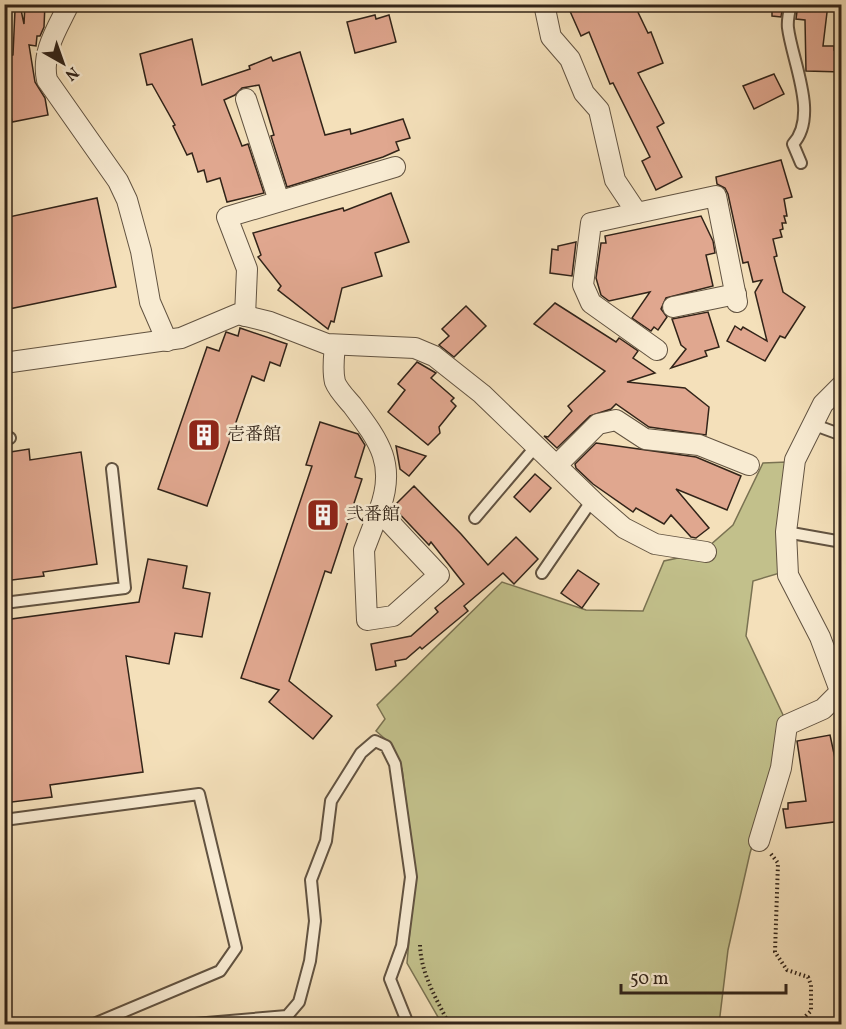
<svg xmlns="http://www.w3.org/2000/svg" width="846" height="1029" viewBox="0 0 846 1029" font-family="Vollkorn,'Noto Serif JP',serif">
<rect width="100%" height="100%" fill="#f4e0ba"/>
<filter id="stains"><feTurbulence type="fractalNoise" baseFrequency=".00333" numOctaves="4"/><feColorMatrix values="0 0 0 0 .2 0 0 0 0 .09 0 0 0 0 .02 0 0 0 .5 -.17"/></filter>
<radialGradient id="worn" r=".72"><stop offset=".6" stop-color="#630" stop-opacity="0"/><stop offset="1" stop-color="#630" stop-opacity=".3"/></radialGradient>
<path fill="#c2c08b" stroke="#7a7252" stroke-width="1.5" d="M787,462L780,573L753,581L746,636L784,717L776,769L750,853L728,950L719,1024H442L407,963L415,872L402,769L392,745L376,731L385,719L377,705L502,582L586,610L643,611L664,561L701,553L733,525L763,463Z"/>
<g fill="#e0a78f" stroke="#322419" stroke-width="1.5">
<path d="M25,4H45L44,27L40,36H37L36,46L29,45L35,82L45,98L48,115L12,122L4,81V57L13,55L15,10H21L24,24Z"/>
<path d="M580,4H634L648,33L651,32L663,63L638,73L664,123L657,127L682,177L656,190L642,161L650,157L613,83L610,84L589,32L581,36L569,9Z"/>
<path d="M772,4H783L781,17L772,16Z"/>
<path d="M798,4H828L823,46H834V50H842V72L806,71L805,20L796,19Z"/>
<path d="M375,15L376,19L389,15L396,42L355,53L347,22Z"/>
<path d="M192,39L202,85L250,69L249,66L271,57L273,61L300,52L325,135L350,129L351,134L403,119L410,138L396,142L399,150L383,157L287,187L271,136L274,135L259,85L242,88L235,95L224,100L242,146L248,144L264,193L227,202L220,178L207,182L204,170L198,172L192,153L187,155L173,126L175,125L152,84L147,85L140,54Z"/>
<path d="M774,74L784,94L754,109L743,86Z"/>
<path d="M781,160L792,197L784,199L787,216H784L786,223H782L783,229L780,230L782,237L773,239L777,256L774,257L783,292L805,307L785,338L780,336L765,361L727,341L735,326L741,330L743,327L767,341L755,292L762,280L753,282L748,262L743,263L728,194L725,188L717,184L716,177Z"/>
<path d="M391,193L409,242L375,253L382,276L342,288L334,322L331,321L328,329L278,290L281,286L258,257L261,255L253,233L343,208L344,211Z"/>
<path d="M97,198L116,287L4,310V218Z"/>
<path d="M701,216L713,241L715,253L706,255L713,286L666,298L661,309L667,317L658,330L654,327L651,331L632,318L650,292L609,301L601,295L596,278L601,243H606L605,236Z"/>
<path d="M576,242L572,276L550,273L552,249L558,250V246Z"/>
<path d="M555,303L616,342L619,338L638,351L633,358L655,373L627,382L685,388L709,407L706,435L649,427L616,404L611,409L590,416L557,448L544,436L548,437L572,411L568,406L605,371L534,324Z"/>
<path d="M466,306L486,326L454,357L439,345L449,336L442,329Z"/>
<path d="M708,312L719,347L705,351L707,356L671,368L686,349L681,345L672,319Z"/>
<path d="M240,328L287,344L280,366L270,362L264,381L252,376L207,506L158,489L207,347L219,351L226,332L238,336Z"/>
<path d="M417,362L436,373L431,378L454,398L451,401L456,406L439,427L440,433L428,445L388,412L405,390L398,384Z"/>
<path d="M320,422L358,434L365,445L355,477L362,479L331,573L325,571L289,681L332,716L313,739L269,702L279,690L241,678L312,466L306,465Z"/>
<path d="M596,443L696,457L741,476L727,510L676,489L709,528L696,538L691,537L671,515L664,524L636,508L633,512L593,484L576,468L575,464Z"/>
<path d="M396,446L426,456L409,476L400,469Z"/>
<path d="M29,449L30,460L81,452L97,564L43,572L44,576L4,581V453Z"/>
<path d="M535,474L551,488L530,512L514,497Z"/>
<path d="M414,486L461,534L488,565L516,537L538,559L514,584L503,573L464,606L468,611L422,649L420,647L406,659L395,661L396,666L376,670L371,644L411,636L438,612L435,608L464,584L431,542L429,545L393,507Z"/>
<path d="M148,559L187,566L183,588L210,593L202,637L175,633L169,664L126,656L143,772L50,785L52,797L4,803V620L139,602Z"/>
<path d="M578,570L599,584L582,608L561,593Z"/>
<path d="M830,735L842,791V821L786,828L783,809H788V803L806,801L797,741Z"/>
</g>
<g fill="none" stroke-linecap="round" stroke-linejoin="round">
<g stroke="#625341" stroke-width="14">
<g id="lane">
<path d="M791,4C789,12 787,20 788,28C792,61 819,116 793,144L801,163"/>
<path d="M812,424L842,435"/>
<path d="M4,439L10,438"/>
<path d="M475,518L537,445"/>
<path d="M786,532L842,542"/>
<path d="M542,573L592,500"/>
<path d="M4,603L125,588L112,469"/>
<path d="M4,820L199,794L236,948L220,971L94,1024"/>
<path d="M195,1024L287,1016L299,1002L310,961L315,921L311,880L326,841L331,801L361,753L375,741L386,746L395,764L411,877L402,946L390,979L408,1024"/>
</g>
</g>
<g stroke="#625341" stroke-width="22">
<g id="street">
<path d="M69,4C57,29 41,52 47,80L118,181L127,200L141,251L150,302L167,341"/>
<path d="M544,4L551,37L570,59L584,93L599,110L615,180L637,213L716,196L737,302"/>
<path d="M246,99L279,201"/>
<path d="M637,213L591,223L583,285L591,303L657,350"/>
<path d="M673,307L736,294"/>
<path d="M245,316L247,269L227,217L395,167"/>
<path d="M335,345C334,357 332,370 335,382C338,390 346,398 352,405C379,441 397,464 379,511L364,550L367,620L393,616L439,575L379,511"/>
<path d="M4,363L181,338L238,314L270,322L327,344L415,348L434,356L482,394L595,503L624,528L655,544L706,552"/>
<path d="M842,385L823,404L795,460L786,532L788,575L820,637L842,696"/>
<path d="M557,465L598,424L616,420L645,439L699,445L749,465"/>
<path d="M759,841L781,768L787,725L823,709L839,693"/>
</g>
</g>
<g stroke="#322419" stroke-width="4" stroke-dasharray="1.5 3" stroke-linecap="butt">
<path d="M771,854L778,863L775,952L787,970L808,977L811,985V1011L798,1023"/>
<path d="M420,945C421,974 436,998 449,1024"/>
</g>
<use href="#lane" stroke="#f8ebd2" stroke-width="10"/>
<use href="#street" stroke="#f8ebd2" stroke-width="20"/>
</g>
<defs>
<g id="building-square" transform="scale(1.725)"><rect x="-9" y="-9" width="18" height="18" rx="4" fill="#8f2418" stroke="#f8ebd2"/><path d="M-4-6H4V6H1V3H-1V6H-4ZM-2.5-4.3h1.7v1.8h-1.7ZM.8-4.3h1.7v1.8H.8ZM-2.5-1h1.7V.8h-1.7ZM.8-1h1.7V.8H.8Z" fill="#fff"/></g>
</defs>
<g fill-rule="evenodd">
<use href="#building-square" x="204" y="435"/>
<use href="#building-square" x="323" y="515"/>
</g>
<g text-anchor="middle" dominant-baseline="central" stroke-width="5" stroke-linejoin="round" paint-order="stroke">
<g font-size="18" fill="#322419" stroke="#f8ebd2" text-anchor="start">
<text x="227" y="435">壱番館</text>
<text x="346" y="515">弐番館</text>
</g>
</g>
<rect width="846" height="1029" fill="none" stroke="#f4e0ba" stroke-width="24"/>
<rect x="6" y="6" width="834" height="1017" fill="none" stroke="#322419" stroke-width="3"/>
<rect x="12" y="12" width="822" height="1005" fill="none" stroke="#322419" stroke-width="1.5"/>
<g transform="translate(63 63) rotate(140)" stroke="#f8ebd2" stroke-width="4.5" paint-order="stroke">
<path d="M0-4.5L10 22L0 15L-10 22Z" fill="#322419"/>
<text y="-9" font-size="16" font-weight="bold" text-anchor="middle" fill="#322419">N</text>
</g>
<path d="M621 984v9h165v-9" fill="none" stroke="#322419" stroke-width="3"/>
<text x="630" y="984" font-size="18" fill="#322419" stroke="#f8ebd2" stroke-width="4.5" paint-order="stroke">50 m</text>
<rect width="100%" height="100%" filter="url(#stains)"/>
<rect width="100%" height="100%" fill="url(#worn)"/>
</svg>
